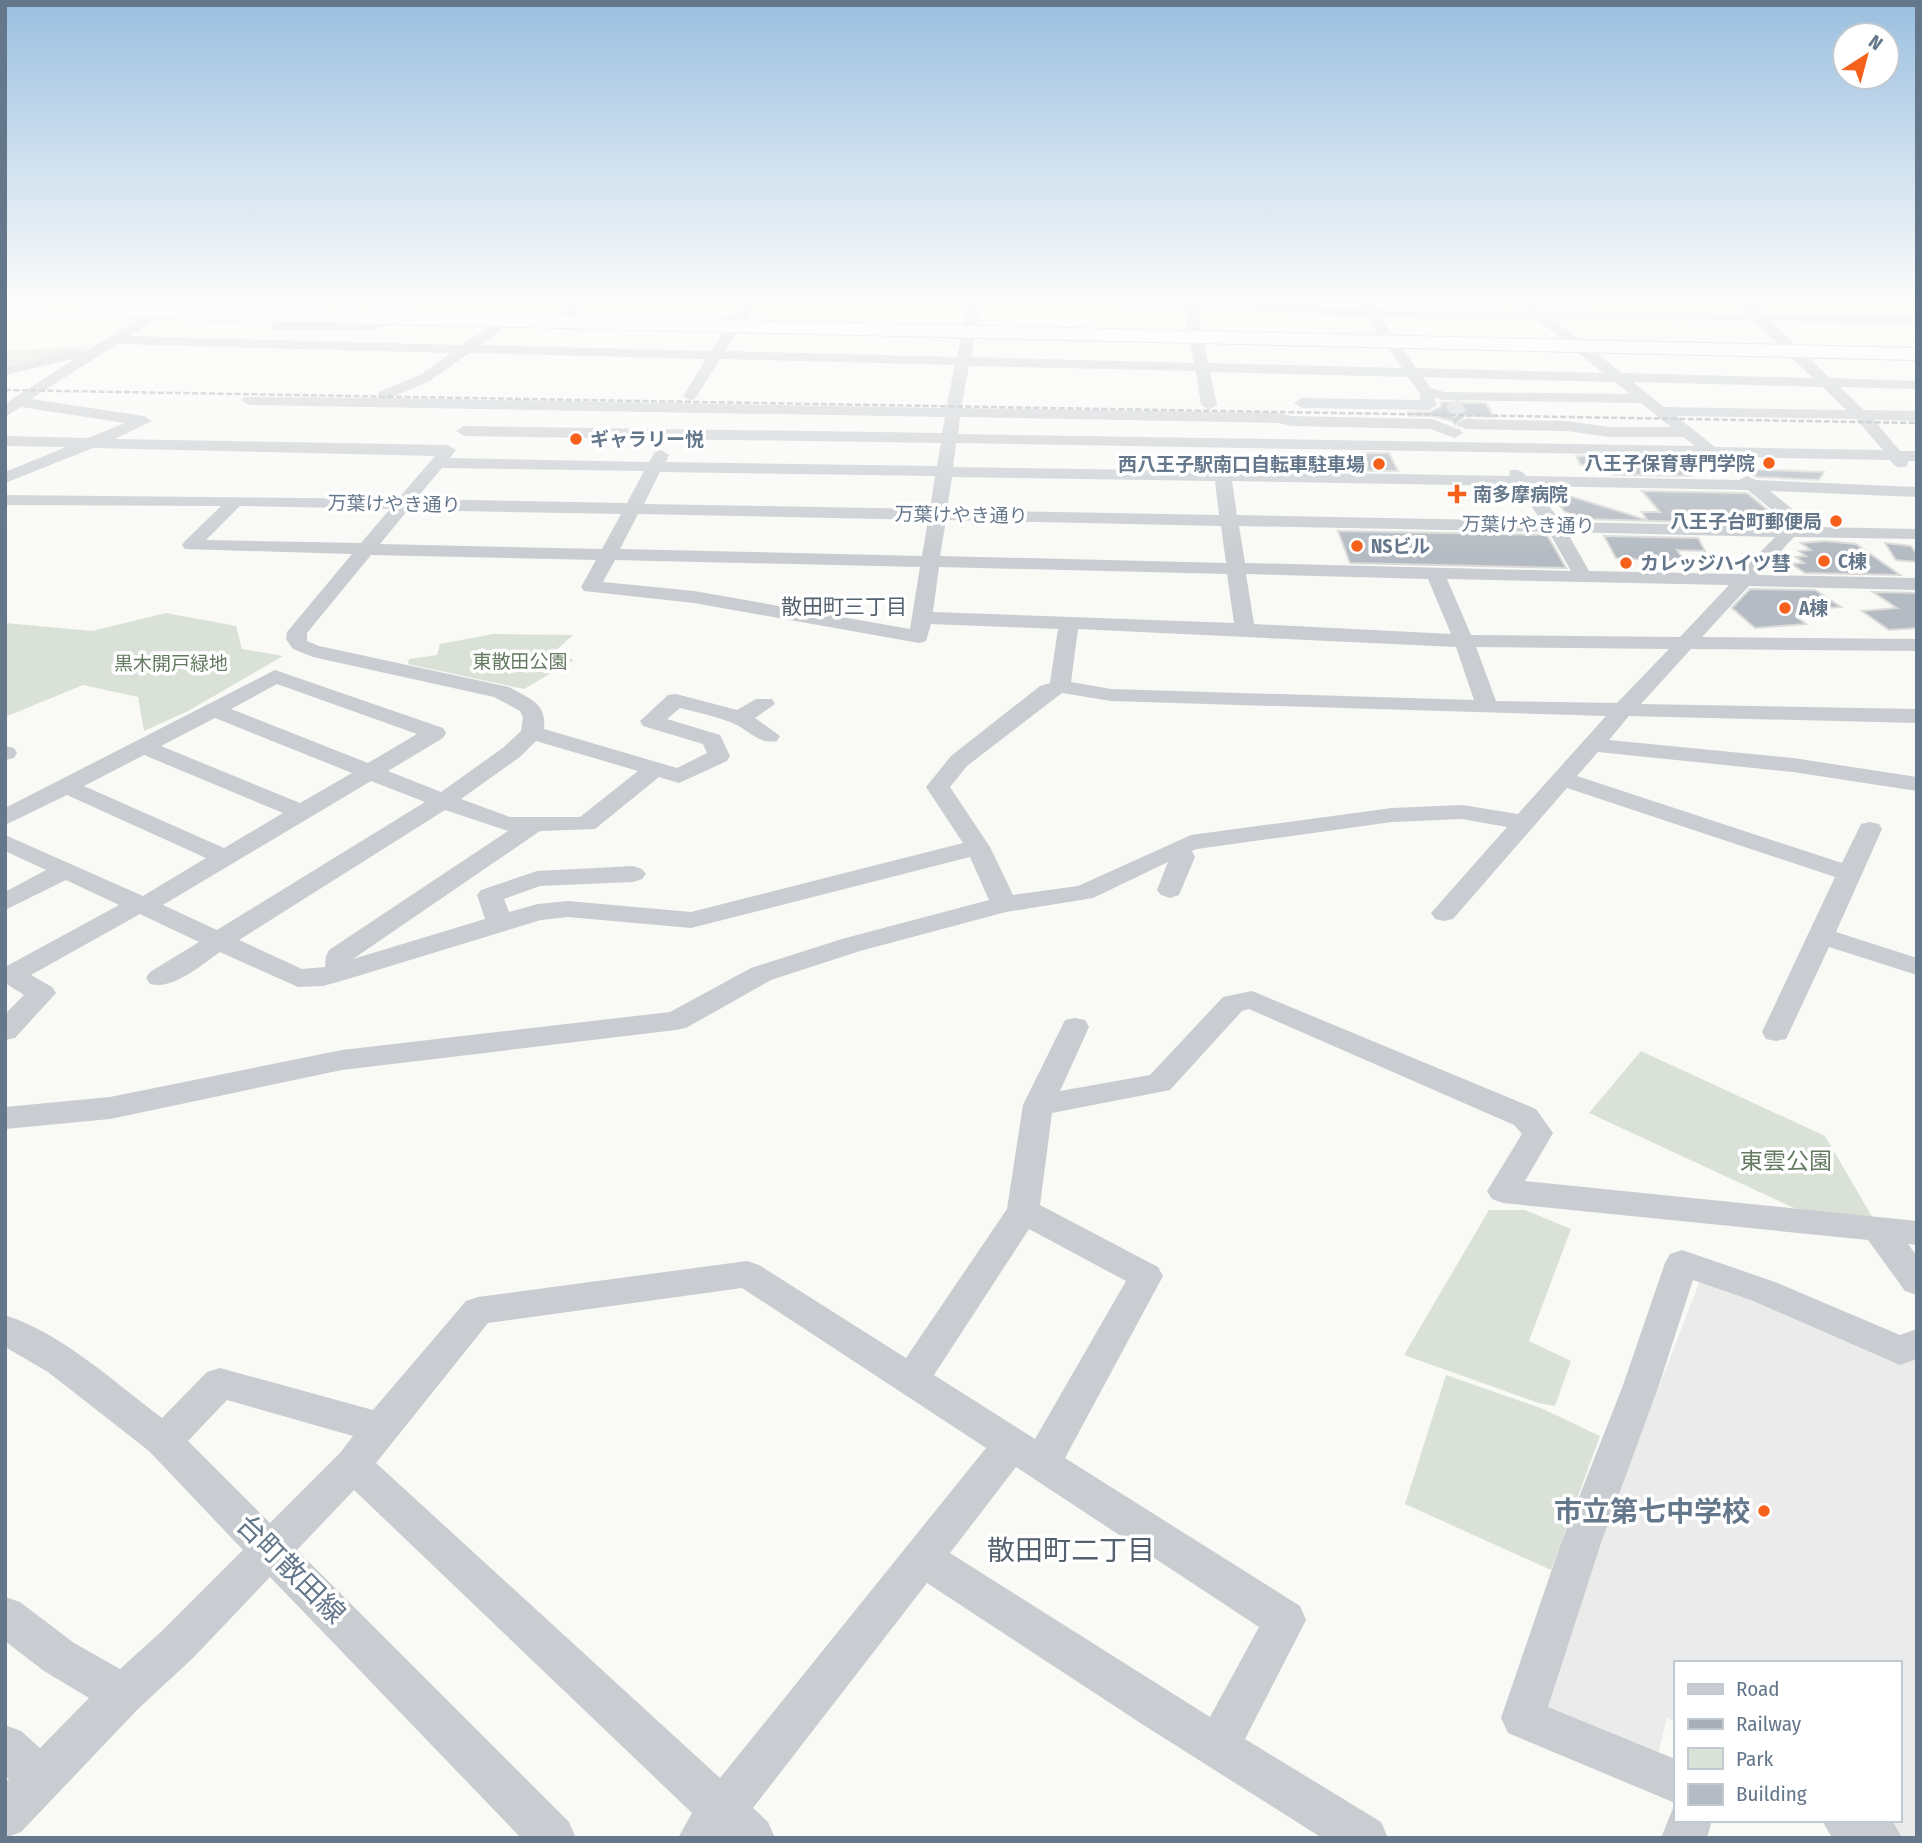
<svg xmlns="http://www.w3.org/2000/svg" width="1922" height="1843" viewBox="0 0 1922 1843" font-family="'Fira Sans Condensed','Noto Sans JP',sans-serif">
<rect width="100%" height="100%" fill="#f9f9f6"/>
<path fill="#eaebea" d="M1701,1278L1917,1357V1838H1901L1867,1820H1899V1663H1675V1722L1667,1718L1656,1762L1545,1713L1538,1700Z"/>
<g fill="#dae2d7">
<path d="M96,347L5,370V353L11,350Z"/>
<path d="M166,613L236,626L242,649L283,656L188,711L144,731L138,697L83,685L5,717V623L92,631Z"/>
<path d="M493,634L573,635L553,653L574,660L524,689L408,664L409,659L437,655L440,644Z"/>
<path d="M1641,1051L1825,1136L1874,1220L1794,1208L1589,1113Z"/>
<path d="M1489,1210H1525L1571,1229L1529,1341L1571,1361L1555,1406L1539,1403L1404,1355Z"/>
<path d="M1446,1375L1543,1409L1600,1436L1551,1570L1405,1504Z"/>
</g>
<g fill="#b4bbc2" stroke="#dbdbd9" stroke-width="2">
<path d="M1441,402L1486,403L1494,417L1465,416L1455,425L1452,421L1432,416H1410L1408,412H1430L1442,406Z"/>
<path d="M1357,453H1389L1398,471H1365Z"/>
<path d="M1576,456L1674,458L1691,476L1614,475L1606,465H1581Z"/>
<path d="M1742,469L1824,472L1819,480L1757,477Z"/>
<path d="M1547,489L1647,520L1642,512H1660L1642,491L1747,493L1782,522L1768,523L1762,518H1687L1689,522L1583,519L1565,512Z"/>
<path d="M1338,531L1547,535L1566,568L1350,563Z"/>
<path d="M1604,536L1698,538L1705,551L1677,550L1685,562L1616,558Z"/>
<path d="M1825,541L1856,544L1900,575L1805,573L1792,564L1804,563L1796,557L1806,556L1799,551L1811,550L1801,543Z"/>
<path d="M1885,543L1911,546L1917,555V562L1896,560Z"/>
<path d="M1750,589L1815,590L1841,607L1802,610L1810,616L1797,617L1806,624L1755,628L1732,608Z"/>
<path d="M1873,592L1917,593V628L1889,630L1862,611L1897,608Z"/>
</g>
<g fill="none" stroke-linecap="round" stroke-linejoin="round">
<path stroke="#d4d8db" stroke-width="15" stroke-dasharray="15 7" stroke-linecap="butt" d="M1452,402L1465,424"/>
<g stroke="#bbbec2" stroke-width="2">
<path id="highway" d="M5,303L1917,348V360L5,315Z"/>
</g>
<g fill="#c9cdd1" fill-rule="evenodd">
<path d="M229,297H362L356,301L108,308L65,314L58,310C77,295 198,298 229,297Z"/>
<path d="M578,297H591L568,325H558V319Z"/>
<path d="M746,297H758L725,351L957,357L970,297H982L971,357L1194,363L1184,307L1004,301L998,297L1183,299V297H1195L1196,299L1361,309L1358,303L1364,299L1369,300L1375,309L1527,312L1511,297H1525L1543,311L1746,313L1742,309L1744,306L1763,297H1778L1757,310L1761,313L1917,315V323L1770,321L1830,378L1917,381V389L1840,387L1864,410L1917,411V421L1874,420L1900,451H1917V461H1908L1907,466C1899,469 1895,467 1890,460L1726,457L1718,462L1707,456L956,443L953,467L1213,471L1212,460L1220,455L1228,460L1230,471L1509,476L1510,470C1518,469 1521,470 1526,476L1739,480L1747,476L1756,480L1917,487V497L1770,491L1801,516L1804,520L1795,525L1789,524L1748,490L1534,486L1561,522L1917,529V539L1794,537L1759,575L1917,578V590L1749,586L1702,637L1917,639V651L1691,649L1641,704L1917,709V723L1629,716L1609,740L1793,758L1917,777V791L1793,772L1598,752L1577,776L1842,863L1861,824L1870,822L1879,824L1882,829L1836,932L1917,958V975L1829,947L1786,1039L1776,1041L1766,1039L1762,1032L1835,877L1567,788L1453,919L1444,921L1435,919L1431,913L1507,827L1462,819L1392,822L1197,849L1192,851L1195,857L1179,895L1170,898L1161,895L1157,890L1168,862L1093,898L1006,912L860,951L771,980L686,1028L676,1030L342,1070L110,1119L5,1129V1107L110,1097L342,1050L670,1012L751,968L842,939L989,900L970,857L691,928L568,917L541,920L348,979L323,986L298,987L220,952C201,965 174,990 150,984L146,978L150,972L199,942L140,914L31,975L52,987L56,993L15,1038L5,1040V1014L24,995L5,983V967L119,905L66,880L5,910V892L46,870L5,851V835L143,896L206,858L67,795L5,825V808L275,670L443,728L446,733L443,738L388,771L441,792L504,747L521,731L523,717L520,711L494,697L313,657L293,649L286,639L287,632L352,554L185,549L182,545L185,541L221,506L5,505V495L398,499L435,456L93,448L5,483V472L66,447L5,446V436L88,438L125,423L21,407L5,417V404L76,358L5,375V367L78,349L85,352L158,308L163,309V315L129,336L462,345L504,317L509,318V324L480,345L711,351ZM1197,307L1367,317L1402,368L1208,363ZM1380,317L1538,320L1603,373L1416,368ZM1553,319L1754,321L1813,378L1622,373ZM117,344L451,353L420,375L379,392L378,398L244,397L241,400L249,405L945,417L942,433L464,426L456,431L464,436L941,443L937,466L666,462L669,455L661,450L655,452L649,462L450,458L456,450L448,445L115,439L152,421L144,416L31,399ZM469,353L706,359L683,396L690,400L695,399L720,359L955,365L946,408L390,398L430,381ZM969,366L1196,371L1201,405L1209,410L1217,405L1210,372L1408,377L1420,394V400L1302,398L1294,403L1302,408L1429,410L1437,405L1434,398L1444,400L1641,403L1671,427H1609L1567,421L1465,419L1457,424L1465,429L1567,431L1609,437H1683L1695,446L958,434L960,417L1279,423L1291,426L1430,429L1455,438L1463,433L1461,430L1432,419L1291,416L1280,413L961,408ZM1423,377L1615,382L1630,394L1444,392L1430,388ZM1633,382L1823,387L1846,410L1664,407ZM1676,416L1856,419L1883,450L1715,447ZM442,468L644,471L627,503L416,499ZM660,472L935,476L930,509L644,504ZM952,477L1215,481L1219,515L947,510ZM1232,481L1516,486L1542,521L1237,515ZM240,506L390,509L361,543L206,540ZM408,510L621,514L602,549L380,544ZM638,514L928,520L922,556L620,549ZM946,520L1221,526L1226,563L940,556ZM1239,526L1549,532L1571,571L1245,563ZM1567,532L1775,537L1739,574L1589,571ZM371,555L596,560L581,587L584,591L694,603L919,643L926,641L931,624L1058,629L1050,683L1040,686L951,756L926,787L963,843L691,912L568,901L538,904L509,912L504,899L540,886L633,882L642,879L646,874L642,869L633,866L537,871L481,890L477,895L485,919L353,959L540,831L595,829L659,777L679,783L727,761L730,756L720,735L667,719L680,708C696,712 714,716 730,722C747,728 758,745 777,741L780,736L755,718L775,704L772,699H756L737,710L676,694L668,695L640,721L643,726L703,744L707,753L677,768L544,729C547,702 529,699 509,687L319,646L307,641V633ZM615,560L920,567L910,629L694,591L603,582ZM939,567L1227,574L1234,623L933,612ZM1246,574L1428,579L1451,634L1254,624ZM1447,579L1729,585L1680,637L1471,635ZM1078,629L1456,647L1474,700L1111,689L1071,682ZM1476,647L1669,649L1617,703L1496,701ZM277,684L417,734L368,763L231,709ZM1062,693L1111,701L1606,716L1518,814L1462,805L1392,808L1191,835L1078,886L1013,895L990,847L950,787L967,766ZM215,718L352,773L300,803L161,746ZM536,741L638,771L580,817H510L461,799L520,757ZM144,755L283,813L224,848L84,786ZM371,781L425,802L217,930L163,905ZM445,810L508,831L329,950L326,956L325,967L302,969L239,940Z"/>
<path d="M294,312L301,316L292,323H370L404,314L411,318L370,331L272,330V324Z"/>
<path d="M5,746L14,748L17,753L14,758L5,760Z"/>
<path d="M1252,991L1536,1109L1553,1133L1525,1181L1917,1221V1245L1908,1244L1917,1256V1295L1905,1291L1868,1240L1503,1203L1492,1199L1487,1191L1522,1134L1514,1125L1249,1009L1242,1011L1170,1090L1052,1113L1040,1205L1158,1267L1163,1276L1065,1458L1300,1606L1306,1620L1245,1739L1381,1822L1388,1838H1322L1145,1726L927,1583L753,1808L768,1822L775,1838H678L692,1813L354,1490L297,1550L569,1822L576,1838H521L270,1577L193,1658L138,1709L21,1832L5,1838V1783L9,1779L5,1776V1725L21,1731L40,1748L89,1698L44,1671L5,1641V1597L20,1602L74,1643L120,1669L163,1630L243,1550L149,1451L48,1372L5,1347V1315C63,1334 114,1382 162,1418L207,1372L220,1368L373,1410L466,1301L478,1297L747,1261L759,1265L906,1358L1007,1209L1023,1105L1065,1020L1075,1018L1085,1020L1089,1027L1060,1091L1150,1075L1223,997ZM1029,1229L1126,1281L1035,1439L934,1375ZM742,1288L986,1448L720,1778L376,1463L488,1323ZM227,1400L353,1436L340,1453L270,1523L188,1441ZM1016,1467L1259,1627L1210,1717L950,1553Z"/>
<path d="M1682,1250L1775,1282L1900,1335L1917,1329V1359L1900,1365L1751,1300L1693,1280L1658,1388L1601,1543L1548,1707L1675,1759V1820H1712L1707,1838H1661L1675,1803L1508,1733L1501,1718L1561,1543L1622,1388L1665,1263L1670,1254Z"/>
<path d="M1822,1820H1892L1902,1838H1832Z"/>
</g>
<use href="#highway" fill="#fff" fill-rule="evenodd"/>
<path stroke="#a8aeb5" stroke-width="2.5" stroke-dasharray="6 2.5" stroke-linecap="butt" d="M5,390L1917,423"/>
</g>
<linearGradient id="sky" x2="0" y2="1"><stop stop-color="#9abfe0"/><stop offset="0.54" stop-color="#fcfcfb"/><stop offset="1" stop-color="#fcfcfb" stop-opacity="0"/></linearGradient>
<rect width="1922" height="555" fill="url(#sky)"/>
<g fill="#f5601b" stroke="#fff" stroke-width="2.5">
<circle cx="576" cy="439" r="7"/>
<circle cx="1769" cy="463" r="7"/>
<circle cx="1379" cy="464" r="7"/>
<path d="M1453.5 483.5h7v7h7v7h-7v7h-7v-7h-7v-7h7z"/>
<circle cx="1836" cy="521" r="7"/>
<circle cx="1357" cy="546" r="7"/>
<circle cx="1824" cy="561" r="7"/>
<circle cx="1626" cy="563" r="7"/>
<circle cx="1785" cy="608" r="7"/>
<circle cx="1764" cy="1511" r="7"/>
</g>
<g text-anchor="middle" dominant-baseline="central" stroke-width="7" stroke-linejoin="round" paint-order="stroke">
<g font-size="19" font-weight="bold" fill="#65778b" stroke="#fff" text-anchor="start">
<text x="590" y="439">ギャラリー悦</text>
<text x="1755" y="463" text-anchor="end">八王子保育専門学院</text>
<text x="1365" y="464" text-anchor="end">西八王子駅南口自転車駐車場</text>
<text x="1473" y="494">南多摩病院</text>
<text x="1822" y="521" text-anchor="end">八王子台町郵便局</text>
<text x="1371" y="546">NSビル</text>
<text x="1838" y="561">C棟</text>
<text x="1640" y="563">カレッジハイツ彗</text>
<text x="1799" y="608">A棟</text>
</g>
<g font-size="19" fill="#65778b" stroke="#fff">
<text transform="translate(394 504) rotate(1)">万葉けやき通り</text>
<text transform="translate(961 515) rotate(1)">万葉けやき通り</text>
<text transform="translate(1528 525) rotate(1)">万葉けやき通り</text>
</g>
<g font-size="19" fill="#647b61" stroke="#fff">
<text x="520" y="661">東散田公園</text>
<text x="171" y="663">黒木開戸緑地</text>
</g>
<g font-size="21" fill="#54616f" stroke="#fff">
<text x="844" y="607">散田町三丁目</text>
</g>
<g font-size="23" fill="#647b61" stroke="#fff">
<text x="1786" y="1161">東雲公園</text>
</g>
<g font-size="28" font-weight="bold" fill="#65778b" stroke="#fff" text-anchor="end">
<text x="1750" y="1511">市立第七中学校</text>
</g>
<g font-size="28" fill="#54616f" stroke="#fff">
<text x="1071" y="1550">散田町二丁目</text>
</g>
<g font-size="28" fill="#65778b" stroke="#fff">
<text transform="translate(291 1569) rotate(45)">台町散田線</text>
</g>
</g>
<rect width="1922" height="1843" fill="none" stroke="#65778b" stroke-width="14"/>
<rect x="1674" y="1661" width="228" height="161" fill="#ffffff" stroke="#c1c9d1" stroke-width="2"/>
<rect x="1688" y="1684" width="35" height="10" fill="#c9cdd1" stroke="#c1c9d1" stroke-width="2"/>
<text x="1736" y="1696" font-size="21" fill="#65778b">Road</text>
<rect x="1688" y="1719" width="35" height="10" fill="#a8aeb5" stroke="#c1c9d1" stroke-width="2"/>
<text x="1736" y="1731" font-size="21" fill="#65778b">Railway</text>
<rect x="1688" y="1748" width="35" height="21" fill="#dae2d7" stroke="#c1c9d1" stroke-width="2"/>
<text x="1736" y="1766" font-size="21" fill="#65778b">Park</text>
<rect x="1688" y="1784" width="35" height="21" fill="#b4bbc2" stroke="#c1c9d1" stroke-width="2"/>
<text x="1736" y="1801" font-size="21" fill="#65778b">Building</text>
<g transform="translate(1866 56) rotate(36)"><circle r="33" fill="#ffffff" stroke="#c1c9d1" stroke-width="2"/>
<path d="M0-5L12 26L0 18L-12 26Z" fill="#f5601b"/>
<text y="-10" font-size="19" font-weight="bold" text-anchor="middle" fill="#65778b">N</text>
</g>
</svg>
